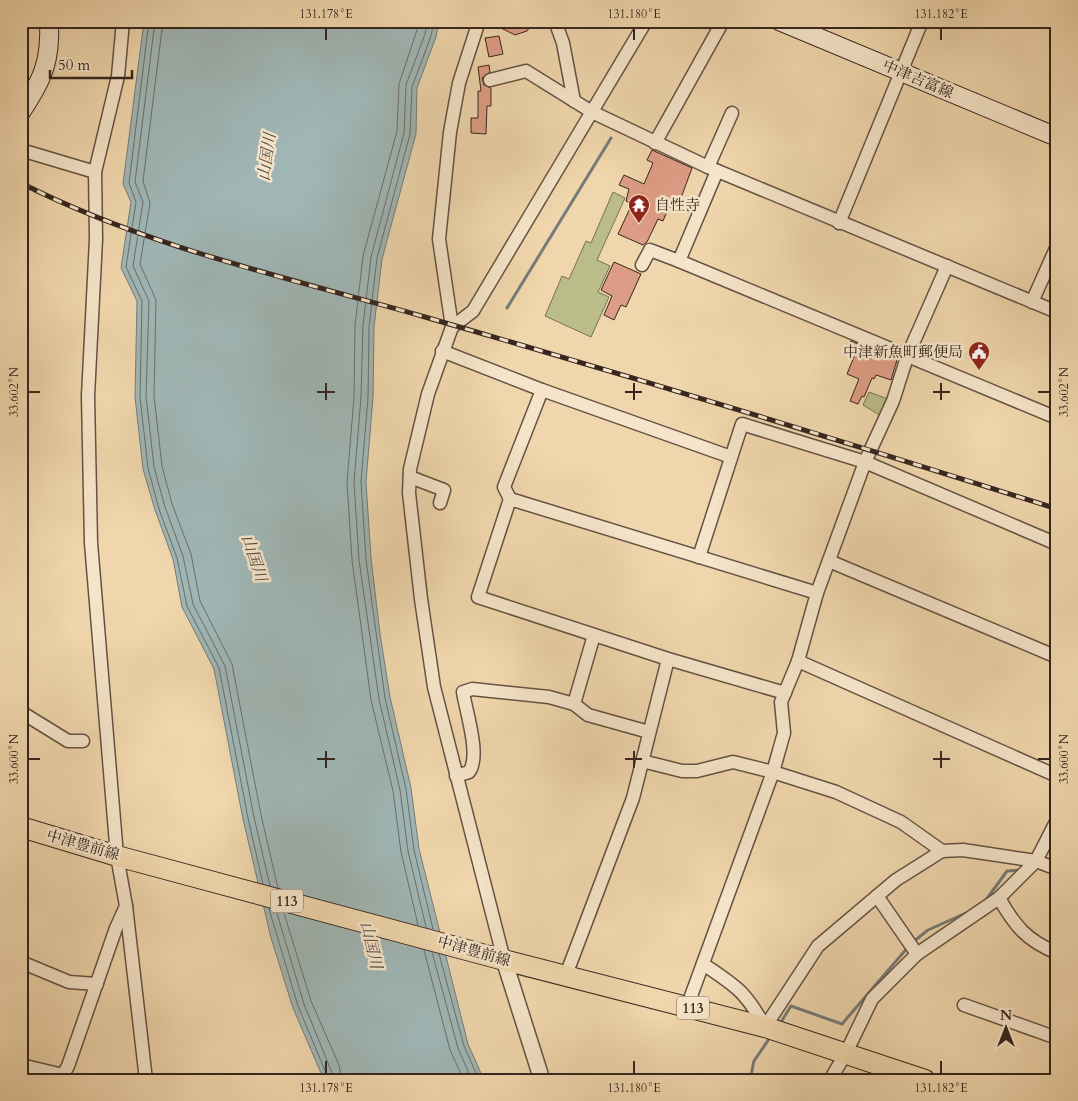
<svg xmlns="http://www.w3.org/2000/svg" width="1078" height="1101" viewBox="0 0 1078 1101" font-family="Cardo,'Noto Serif JP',serif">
<rect width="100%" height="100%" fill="#f0d6ac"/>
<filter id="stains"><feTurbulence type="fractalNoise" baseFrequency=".004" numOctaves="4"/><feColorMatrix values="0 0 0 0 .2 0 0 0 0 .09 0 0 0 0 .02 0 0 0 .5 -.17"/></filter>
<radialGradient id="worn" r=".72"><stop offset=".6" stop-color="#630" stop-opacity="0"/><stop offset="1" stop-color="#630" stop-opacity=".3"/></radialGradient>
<g fill="#babd89" stroke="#787254">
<path d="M613,192L625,198L597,260L610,266L598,292L609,297L591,337L545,316L562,276L569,279L586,241L591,243Z"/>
<path d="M869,392L888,399L881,416L863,405Z"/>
</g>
<path fill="#9fb6b5" stroke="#757c79" d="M144,21H439L436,37L417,88L416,134L382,259L374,327L373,397L366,482L371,558L380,634L390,697L411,788L419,849L468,1044L484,1080H324L293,1008L271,938L243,819L214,669L182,607L173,559L155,510L143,469L135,397L137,301L121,268L131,202L123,184Z"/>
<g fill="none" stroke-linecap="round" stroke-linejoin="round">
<g stroke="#6a6e6a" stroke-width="1">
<path d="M149,21L129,183L136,202L126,267L142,301L140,397L148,468L159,509L177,558L187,606L219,668L248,818L263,884"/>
<path d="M155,21L135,182L143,202L133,266L149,301L146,396L154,467L165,507L183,556L193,604L225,666L254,817L270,886"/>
<path d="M163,21L143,181L150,203L140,264L156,300L154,396L162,466L172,504L191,554L200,601L232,664L261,815L278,888"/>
<path d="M269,909L298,1006L329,1080"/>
<path d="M276,910L304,1004L335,1080"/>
<path d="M284,913L311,1001L339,1065L342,1080"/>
<path d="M418,925L401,852L393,791L371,700L352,560L347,482L354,397L355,326L363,256L397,131L399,84L420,21"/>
<path d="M426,927L408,851L400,790L379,699L359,560L354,482L361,397L363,326L371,257L404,133L406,85L425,34L428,21"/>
<path d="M433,929L414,850L406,789L385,698L366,559L361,482L368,397L369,327L377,258L410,134L412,87L431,36L434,21"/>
<path d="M424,950L450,1050L464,1080"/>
<path d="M432,952L458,1048L472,1080"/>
<path d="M439,954L464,1046L479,1080"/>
</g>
<g stroke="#757c79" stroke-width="3">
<path d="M507,308L611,138"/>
<path d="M986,900L1007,871L1020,870"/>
<path d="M913,942L928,930L966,913"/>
<path d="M781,1022L791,1006L842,1024L909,946"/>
<path d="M750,1080L754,1061L769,1039"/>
</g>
</g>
<g fill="#dd9c85" stroke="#36261f">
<path d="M487,21H534L527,31L515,35Z"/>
<path d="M499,36L503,54L489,57L485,38Z"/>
<path d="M489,65L490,72L482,78L484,85L491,88V106H487L486,134L471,133V118H478V91H481L478,67Z"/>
<path d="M652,150L692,168L681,198L692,203L689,211L678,206L676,210L669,207L663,221L658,219L647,242L643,245L618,234L632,204L626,201L629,189L619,185L624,175L644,184L653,163L647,160Z"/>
<path d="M614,262L641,274L626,307L621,305L614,320L604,315L612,296L601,290Z"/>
<path d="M851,341L897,360L891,380L876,375L874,379L872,378L864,397L862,396L858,404L850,401L859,379L847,374L856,352L848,350Z"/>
</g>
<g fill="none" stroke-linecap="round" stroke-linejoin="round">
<g stroke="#645242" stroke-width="15">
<g id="minor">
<path d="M123,21L118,76L95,172L96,239L88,396L91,543L117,856L126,906L146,1080"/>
<path d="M479,21L459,83L450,132L439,239L452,327L428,394L410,469L409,493L421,599L434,687L504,960"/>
<path d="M555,21L563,43L574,101"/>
<path d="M490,80L526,71L592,112L708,167L1057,312"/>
<path d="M655,143L723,21"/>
<path d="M21,150L95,172"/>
<path d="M708,167L732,113"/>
<path d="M717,171L679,261L1057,418"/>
<path d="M839,223L922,21"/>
<path d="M642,265L650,250L679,261"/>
<path d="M1032,302L1057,246"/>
<path d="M452,327L473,311L646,21"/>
<path d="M442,351L542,390L731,457"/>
<path d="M542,390L504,487L510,499L817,593"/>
<path d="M410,477L444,490L440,503"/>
<path d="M510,499L478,597L668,659L785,693"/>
<path d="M699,557L742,424L865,462L1057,544"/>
<path d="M829,561L1057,657"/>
<path d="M798,661L1057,776"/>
<path d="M574,704L594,635"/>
<path d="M21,712L68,741H83"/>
<path d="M642,761L682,771H697L733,762L773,772L836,792L901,822L942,851"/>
<path d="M456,776L469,772C481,756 466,712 463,692L472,689L549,697L574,704L588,715L649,732"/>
<path d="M877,896L917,954"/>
<path d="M999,898C1015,926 1026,940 1057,953"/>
<path d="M21,962L69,982L97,984"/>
<path d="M703,964C737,987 745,991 765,1027L818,946L896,880L942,851L963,850L1036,861L1057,869"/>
<path d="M566,975L633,798L668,659"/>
<path d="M964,1005L1057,1038"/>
<path d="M687,1007L773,772L784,733L781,702L798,661L817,593L865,462L893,401L907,357L947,266"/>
<path d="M21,1065L63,1075"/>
<path d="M60,1080L68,1066L116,928L126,906"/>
<path d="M830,1080L846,1053L872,999L917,954L999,898L1036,861L1057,820"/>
</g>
</g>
<g stroke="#645242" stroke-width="18">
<path id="tertiary" d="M504,960L542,1080"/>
</g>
<g stroke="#36261f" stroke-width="20">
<g id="secondary">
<path d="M779,21L1057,137"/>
<path d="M21,112C43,79 51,61 49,21"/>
</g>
</g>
<g stroke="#36261f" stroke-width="22">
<path id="primary" d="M21,827L117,856L504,960L765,1027L925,1080"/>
</g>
<use href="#minor" stroke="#f5e4c9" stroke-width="12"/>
<use href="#tertiary" stroke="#f5e4c9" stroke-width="15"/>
<use href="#secondary" stroke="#f5e4c9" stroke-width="18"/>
<use href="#primary" stroke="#f0d6ac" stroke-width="20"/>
<g stroke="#36261f" stroke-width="5">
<path id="rail" d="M21,183C147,247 289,278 425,317C636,378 847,442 1057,509"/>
</g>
<use href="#rail" stroke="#f5e4c9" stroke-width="3" stroke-dasharray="9" stroke-linecap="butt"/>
</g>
<path fill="none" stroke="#36261f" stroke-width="2" d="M326,28V40M634,28V40M941,28V40M326,383V400M634,383V400M941,383V400M28,392H40M317,392H335M625,392H642M933,392H950M1038,392H1050M326,751V768M634,751V768M941,751V768M28,759H40M317,759H335M625,759H642M933,759H950M1038,759H1050M326,1061V1074M634,1061V1074M941,1061V1074"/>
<defs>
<g id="temple-pin" transform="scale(1.125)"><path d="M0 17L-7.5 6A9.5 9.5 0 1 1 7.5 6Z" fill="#8f2418" stroke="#f5e4c9"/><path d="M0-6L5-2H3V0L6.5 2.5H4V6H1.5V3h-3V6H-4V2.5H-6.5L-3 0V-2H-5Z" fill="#fff"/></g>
<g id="civic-pin" transform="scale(1.125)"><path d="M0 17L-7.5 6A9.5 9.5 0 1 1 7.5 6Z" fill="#8f2418" stroke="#f5e4c9"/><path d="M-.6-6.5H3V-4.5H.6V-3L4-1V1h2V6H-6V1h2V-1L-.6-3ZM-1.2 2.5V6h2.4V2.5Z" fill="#fff"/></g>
</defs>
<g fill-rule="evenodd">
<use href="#temple-pin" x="639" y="205"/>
<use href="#civic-pin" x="979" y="352"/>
</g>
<g text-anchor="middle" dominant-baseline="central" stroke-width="5" stroke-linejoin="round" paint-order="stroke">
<g fill="#f5e4c9" stroke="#6f5f52" stroke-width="1">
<rect x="271" y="889.5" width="32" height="23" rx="4"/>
<rect x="677" y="996.5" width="32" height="23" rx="4"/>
</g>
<g font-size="14" font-weight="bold" fill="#36261f">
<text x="287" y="901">113</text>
<text x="693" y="1008">113</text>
</g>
<g font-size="15" fill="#36261f" stroke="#f5e4c9">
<text transform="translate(918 79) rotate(23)">中津吉富線</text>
<text transform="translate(83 845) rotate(16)">中津豊前線</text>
<text transform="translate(474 951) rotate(16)">中津豊前線</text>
</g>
<g font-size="15" fill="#36261f" stroke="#f5e4c9" text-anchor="start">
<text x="655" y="205">自性寺</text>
<text x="963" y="352" text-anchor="end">中津新魚町郵便局</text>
</g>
<g font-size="16" font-style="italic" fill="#504a44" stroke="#f5e4c9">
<text transform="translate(267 157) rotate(-82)">山国川</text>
<text transform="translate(254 558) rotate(72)">山国川</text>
<text transform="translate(371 945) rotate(77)">山国川</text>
</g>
</g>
<rect width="1078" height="1101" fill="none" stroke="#f0d6ac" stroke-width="55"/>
<g transform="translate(1006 1028)" stroke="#f5e4c9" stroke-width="4" paint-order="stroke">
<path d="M0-4L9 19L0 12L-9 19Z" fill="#36261f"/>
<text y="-8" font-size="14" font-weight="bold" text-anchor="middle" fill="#36261f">N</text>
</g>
<path d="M50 70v8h82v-8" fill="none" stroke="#36261f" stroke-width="2.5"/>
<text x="58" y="70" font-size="15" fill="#36261f" stroke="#f5e4c9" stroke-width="4" paint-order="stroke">50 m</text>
<rect x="28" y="28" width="1022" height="1046" fill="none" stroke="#36261f" stroke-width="2"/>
<g font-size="12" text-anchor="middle" fill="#36261f">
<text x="326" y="18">131.178°E</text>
<text x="634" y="18">131.180°E</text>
<text x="941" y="18">131.182°E</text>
<text transform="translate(14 392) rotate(-90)" y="4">33.602°N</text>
<text transform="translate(1064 392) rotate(-90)" y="4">33.602°N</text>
<text transform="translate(14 759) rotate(-90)" y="4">33.600°N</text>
<text transform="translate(1064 759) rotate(-90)" y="4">33.600°N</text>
<text x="326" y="1092">131.178°E</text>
<text x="634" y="1092">131.180°E</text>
<text x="941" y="1092">131.182°E</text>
</g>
<rect width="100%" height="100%" filter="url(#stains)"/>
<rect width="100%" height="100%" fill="url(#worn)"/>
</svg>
